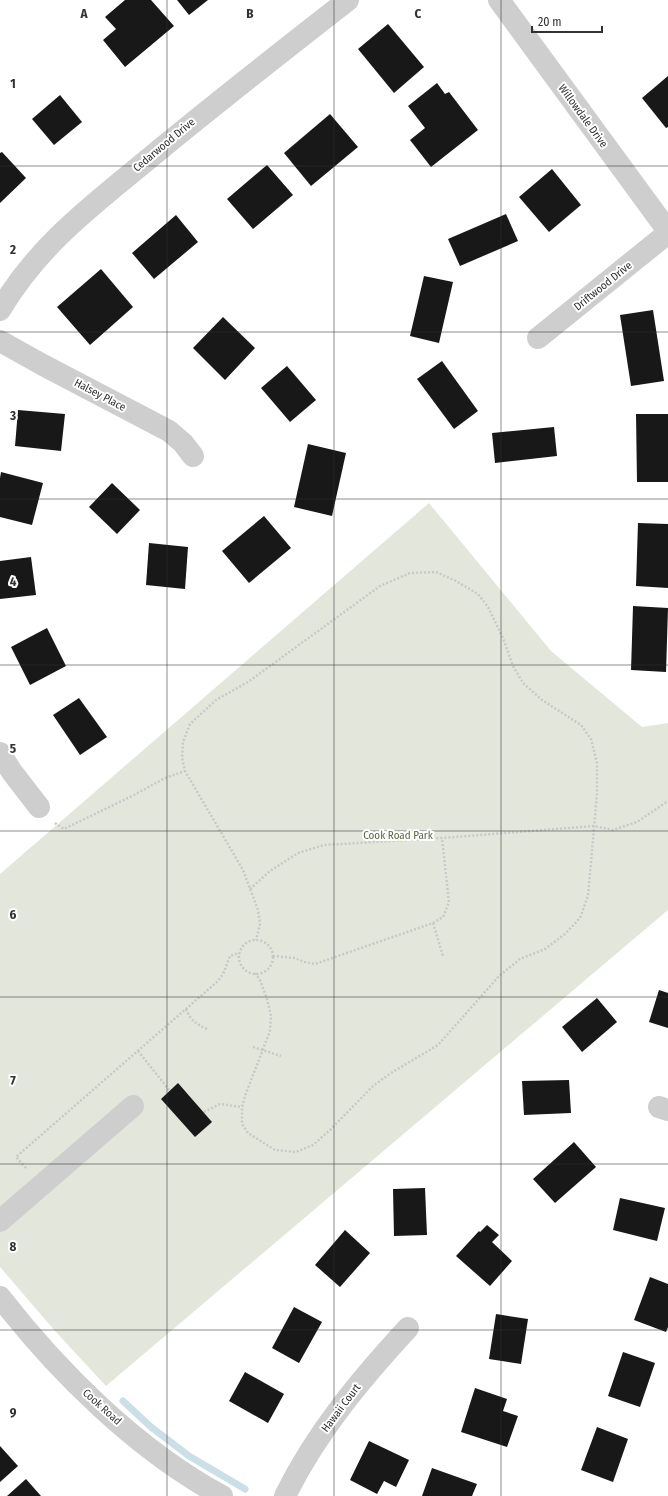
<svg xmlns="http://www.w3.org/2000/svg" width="668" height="1496" viewBox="0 0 668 1496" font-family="'Fira Sans Condensed',sans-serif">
<rect width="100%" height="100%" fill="#fff"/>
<path fill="#e3e7db" d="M429,503L551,651L642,727L668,723V910L106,1386L55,1331L0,1267V874Z"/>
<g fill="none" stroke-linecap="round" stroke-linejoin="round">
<path stroke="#cbe0e6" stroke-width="7" d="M123,1401L151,1427L189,1456L245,1489"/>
</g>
<g fill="#181818">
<path d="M125,0H151L174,26L125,67L103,40L116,29L105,17Z"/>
<path d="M177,0H208L189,15Z"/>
<path d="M388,24L424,67L394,93L358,49Z"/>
<path d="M668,76V127L666,128L642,98Z"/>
<path d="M437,83L445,94L449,92L478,130L431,167L410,140L425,128L408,106Z"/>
<path d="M60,95L82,122L54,145L32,119Z"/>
<path d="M330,114L358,147L311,186L284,153Z"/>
<path d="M2,152L26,178L0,203V153Z"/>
<path d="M267,165L293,195L253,229L227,199Z"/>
<path d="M552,169L581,205L549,232L519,197Z"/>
<path d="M506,214L518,241L460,266L448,239Z"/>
<path d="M176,215L198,242L154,279L132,253Z"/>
<path d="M101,269L133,307L90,345L57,307Z"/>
<path d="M424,276L453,282L439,343L410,336Z"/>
<path d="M653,310L664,381L631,386L620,315Z"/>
<path d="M223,317L255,348L225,380L193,348Z"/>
<path d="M442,361L478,411L454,429L417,379Z"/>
<path d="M287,366L316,400L290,422L261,388Z"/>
<path d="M18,410L65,414L61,451L15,446Z"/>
<path d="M636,414H668V482H637Z"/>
<path d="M554,427L557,456L495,463L492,433Z"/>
<path d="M308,444L346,453L332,516L294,507Z"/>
<path d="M1,472L43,483L32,525L0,517V478Z"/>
<path d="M112,483L140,510L117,534L89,507Z"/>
<path d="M264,516L291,548L249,583L222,551Z"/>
<path d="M638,523L668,524V588L636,586Z"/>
<path d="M149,543L188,547L185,589L146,585Z"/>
<path d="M31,557L36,595L0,599V561Z"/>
<path d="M633,606L668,608L666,672L631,670Z"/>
<path d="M47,628L66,666L30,685L11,647Z"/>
<path d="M79,698L107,737L80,755L53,715Z"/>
<path d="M659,990L668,993V1028L649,1022Z"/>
<path d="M597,998L617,1022L582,1052L562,1027Z"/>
<path d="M569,1080L571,1113L524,1115L522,1081Z"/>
<path d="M178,1083L212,1122L195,1137L161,1099Z"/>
<path d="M574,1142L596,1167L555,1203L533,1179Z"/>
<path d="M425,1188L427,1235L394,1236L393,1189Z"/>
<path d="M620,1198L665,1208L657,1241L613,1230Z"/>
<path d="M487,1225L499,1235L492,1242L512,1261L490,1286L456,1256L479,1231L480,1232Z"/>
<path d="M345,1230L370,1253L340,1287L315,1265Z"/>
<path d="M650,1277L668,1284V1327L666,1332L634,1320Z"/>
<path d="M294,1307L322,1322L299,1363L272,1348Z"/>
<path d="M496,1314L528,1319L521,1364L489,1359Z"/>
<path d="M623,1352L655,1363L640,1407L608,1396Z"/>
<path d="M245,1372L284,1394L268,1423L229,1401Z"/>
<path d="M475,1388L507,1399L503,1411L518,1416L507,1447L461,1432Z"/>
<path d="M597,1427L628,1439L613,1482L581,1470Z"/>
<path d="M369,1441L409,1460L396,1487L384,1481L377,1494L350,1480Z"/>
<path d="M0,1446L18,1466L0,1482Z"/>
<path d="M432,1468L477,1484L472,1496H422Z"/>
<path d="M26,1479L41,1496H7Z"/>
</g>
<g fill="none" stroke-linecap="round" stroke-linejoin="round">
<g stroke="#c8c8c8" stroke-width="2.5" stroke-dasharray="2 2" stroke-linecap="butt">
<path d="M55,823L64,829L134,795L165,778L185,771"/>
<path d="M250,889L270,871L298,853L324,845L442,838L594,826L613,830L637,822L668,801"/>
<path d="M433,923L443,956"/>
<circle cx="256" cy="957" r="17"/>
<path d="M273,956L295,958L304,962L315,964L433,923L443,917L449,902L442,838"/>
<path d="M255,973L260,980L267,999L271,1016L270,1031L245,1096L242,1107V1124L248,1133L275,1150L296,1152L313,1145L330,1130L373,1086L391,1073L438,1045L499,976L520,959L545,949L565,934L580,918L588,896L597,794V763L591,739L581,725L542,700L523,683L513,666L503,638L488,607L478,594L456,581L436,572L410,573L380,586L248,682L216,700L190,724L183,742L182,758L185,771L243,870L258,910L260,924L256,940"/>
<path d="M186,1009C191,1021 196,1024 207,1029"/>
<path d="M253,1047L281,1056"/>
<path d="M138,1051L170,1091"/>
<path d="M204,1112L220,1104L242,1107"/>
<path d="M26,1168L16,1157L218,981L223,974L230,956L236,954L239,957"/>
</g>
<g stroke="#cecece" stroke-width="22">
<path d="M499,0L668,231"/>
<path d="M0,310C38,246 90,207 146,161C212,106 280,53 348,0"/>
<path d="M538,338L668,233"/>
<path d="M0,341L43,365L169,431L183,443L193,456"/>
<path d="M0,753L12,772L39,807"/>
<path d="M659,1107L668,1110"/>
<path d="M0,1221L133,1106"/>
<path d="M0,1297C59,1373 137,1450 222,1496"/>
<path d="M285,1496C316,1433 360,1380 408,1328"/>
</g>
</g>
<path fill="none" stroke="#313131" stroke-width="1" stroke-opacity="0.55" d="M167,0V1496M334,0V1496M501,0V1496M0,166H668M0,332H668M0,499H668M0,665H668M0,831H668M0,997H668M0,1164H668M0,1330H668"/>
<g text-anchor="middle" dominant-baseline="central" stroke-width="4" stroke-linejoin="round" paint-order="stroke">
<g font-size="11" fill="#313131" stroke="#fff">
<text transform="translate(583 116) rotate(54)">Willowdale Drive</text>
<text transform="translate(164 145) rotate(-40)">Cedarwood Drive</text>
<text transform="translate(603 286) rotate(-39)">Driftwood Drive</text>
<text transform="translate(100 395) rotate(28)">Halsey Place</text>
<text transform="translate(102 1407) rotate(42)">Cook Road</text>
<text transform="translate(341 1408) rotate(-53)">Hawaii Court</text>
</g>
<g font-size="11" fill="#5a6943" stroke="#fff">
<text x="398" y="835">Cook Road Park</text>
</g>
</g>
<g font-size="13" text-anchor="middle" font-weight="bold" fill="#313131" stroke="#fff" stroke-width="4" stroke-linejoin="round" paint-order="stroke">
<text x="84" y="18">A</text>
<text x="250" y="18">B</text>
<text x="418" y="18">C</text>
<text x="13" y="88">1</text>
<text x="13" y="254">2</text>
<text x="13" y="420">3</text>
<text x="13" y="586">4</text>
<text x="13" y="753">5</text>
<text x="13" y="919">6</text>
<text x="13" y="1085">7</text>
<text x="13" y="1251">8</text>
<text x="13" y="1417">9</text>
</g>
<path d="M532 26v6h70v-6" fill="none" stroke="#313131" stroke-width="2"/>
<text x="538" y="26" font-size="12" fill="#313131" stroke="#ffffff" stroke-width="3" paint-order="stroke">20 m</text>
</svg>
